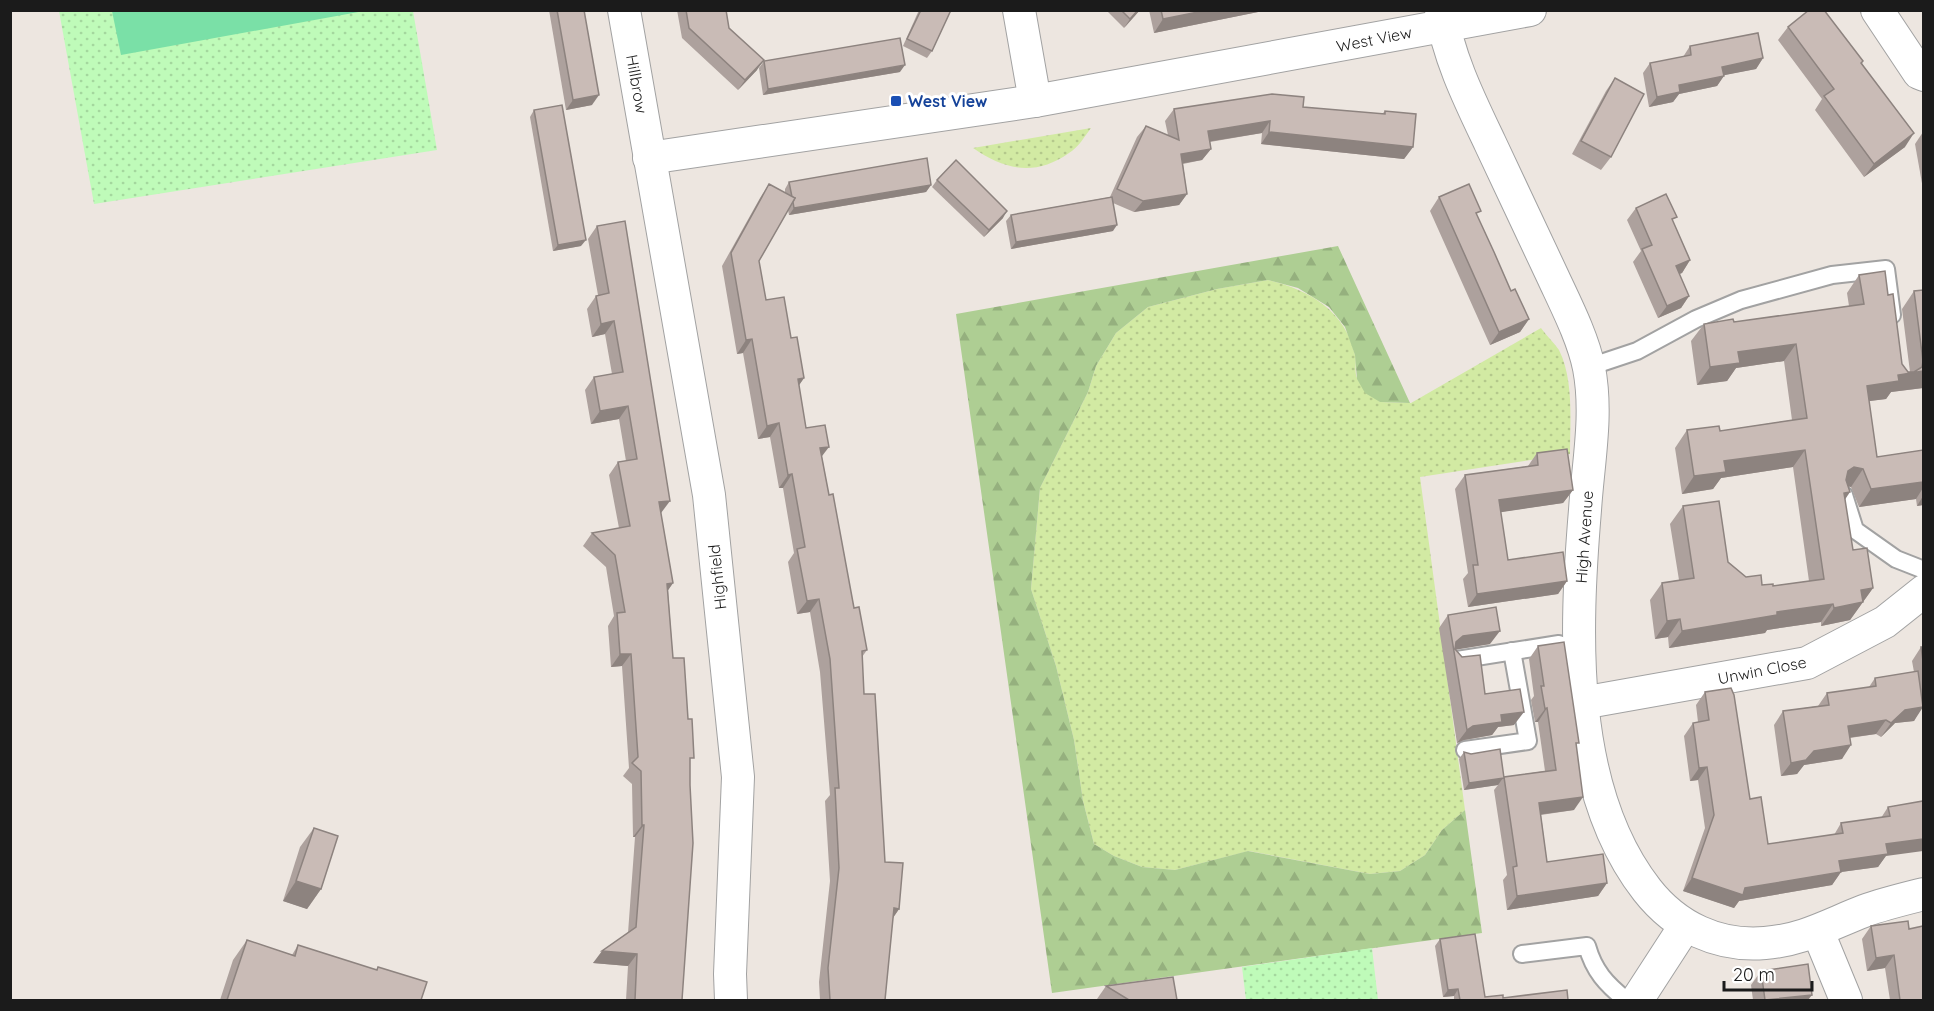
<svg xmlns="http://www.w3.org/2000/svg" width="1934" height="1011" viewBox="0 0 1934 1011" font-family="Quicksand,sans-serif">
<defs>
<pattern id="grass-dots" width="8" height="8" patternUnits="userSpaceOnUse" patternTransform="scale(1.5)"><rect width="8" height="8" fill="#d2eaa3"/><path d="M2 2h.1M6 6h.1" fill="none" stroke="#b4c88c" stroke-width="1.8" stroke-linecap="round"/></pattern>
<pattern id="forest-firs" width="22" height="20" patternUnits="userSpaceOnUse" patternTransform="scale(1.5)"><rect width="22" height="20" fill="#aece93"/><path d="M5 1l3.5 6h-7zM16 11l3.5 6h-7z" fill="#95b07e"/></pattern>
<pattern id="park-dots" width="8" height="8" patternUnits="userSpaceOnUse" patternTransform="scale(1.5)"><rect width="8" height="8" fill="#bffbb9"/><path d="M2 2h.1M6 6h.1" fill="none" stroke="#a4d79e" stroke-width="1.8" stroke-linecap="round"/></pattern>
</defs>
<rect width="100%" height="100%" fill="#ede6e0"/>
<g fill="url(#grass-dots)">
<path d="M1091,128C1085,136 1078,148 1069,153C1035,177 1005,170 973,148Z"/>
<path d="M1268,280C1309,290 1345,310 1355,355C1357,362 1354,371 1357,378C1360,386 1373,395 1380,402L1411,403L1541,328C1546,335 1554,343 1559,350C1574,380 1570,421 1570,454L1420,477L1465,810L1442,830L1425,855L1400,871L1370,874L1249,851L1175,870L1142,867L1114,856L1094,844L1083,801L1074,740L1056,666L1031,589L1040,488L1088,392L1096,366L1116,333L1148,307L1217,289Z"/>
</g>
<path fill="url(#forest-firs)" d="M1338,246L1410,403L1380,402L1365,393L1357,379L1355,355L1345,327L1329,307L1298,288L1268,280L1217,289L1148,307L1116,333L1096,366L1088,392L1040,488L1031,589L1056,666L1074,740L1083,801L1094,844L1114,856L1142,867L1175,870L1248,851L1370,874L1400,871L1425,855L1442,830L1465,810L1482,933L1052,993L956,314Z"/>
<g fill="url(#park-dots)">
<path d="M59,11H413L437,150L94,204Z"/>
<path d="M1372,948L1378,1000H1246L1242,967Z"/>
</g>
<path fill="#7ae0a7" d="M364,11L121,55L112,11L364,10Z"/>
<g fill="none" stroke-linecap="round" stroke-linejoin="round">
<g stroke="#a2a2a2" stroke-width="20">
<g id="lane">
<path d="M1589,367L1637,351L1696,319L1741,300L1832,275L1886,269L1892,315"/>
<path d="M1844,495L1855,530L1896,559L1924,570"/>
<path d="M1457,660L1559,644"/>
<path d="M1465,750L1528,741L1512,651"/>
<path d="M1522,954L1587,946C1594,971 1606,984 1626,1000"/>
</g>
</g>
<g stroke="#a2a2a2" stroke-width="34">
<g id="street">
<path d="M624,10L709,495L738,777L730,974L731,1000"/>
<path d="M1019,10L1035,101"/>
<path d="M1441,10C1448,57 1470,101 1490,143C1511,188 1532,232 1553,277C1566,305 1583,338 1589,368C1598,415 1588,463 1585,510C1575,631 1568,789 1647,890C1676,927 1718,947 1765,943C1804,940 1830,924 1864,911C1883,904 1904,899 1924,894"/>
<path d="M1877,10L1919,73L1924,75"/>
<path d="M649,158L1035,101L1530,10"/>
<path d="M1582,703L1807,663L1885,622L1924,591"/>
<path d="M1818,932L1846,1000"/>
<path d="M1637,1000L1685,926"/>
</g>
</g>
<use href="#lane" stroke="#fff" stroke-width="16"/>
<use href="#street" stroke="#fff" stroke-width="32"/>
</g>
<g fill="#ada19d">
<path d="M549,10H584L592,105L566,110Z"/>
<path d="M677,10H726L729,28L757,70L738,90L682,38Z"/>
<path d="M919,10H951L932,51L927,58L903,46Z"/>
<path d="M1106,10H1140L1124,28Z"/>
<path d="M1149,10H1268L1154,33Z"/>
<path d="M1788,27L1863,61L1862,63L1905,147L1864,177L1815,110L1822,99L1778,40Z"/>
<path d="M1690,46L1763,58L1756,69L1724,75L1717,86L1679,94L1673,102L1649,107L1643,73L1650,63L1683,57Z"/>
<path d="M764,61L900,72L763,95L759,68Z"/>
<path d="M1615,78L1611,157L1601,170L1572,154L1606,91Z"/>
<path d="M1303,107L1382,114L1385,111L1413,147L1404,159L1261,144L1262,133L1210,142L1211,149L1202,160L1183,164L1187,194L1179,205L1134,212L1113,203V231L1011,249L1006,221L1011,215L1110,197L1137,137L1146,126L1168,135L1165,121L1174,109Z"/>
<path d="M534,110L581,246L553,251L530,117Z"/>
<path d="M1923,132V189L1915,144Z"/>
<path d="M937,180L1003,218L984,237L932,187Z"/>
<path d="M789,182L931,185L926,192L789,215L788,210L759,261L766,300L791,338L804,378L799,385L806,428L822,457L829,495L854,608L867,650L862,657L864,694L885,862L899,909L893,918L885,1000H820L819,982L830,881L825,801L830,795L820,672L810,612L797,614L788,562L794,553L783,488H779L770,437L758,439L743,353L737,354L722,266L760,198L769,184L785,193V189Z"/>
<path d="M1439,197L1477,216L1511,291L1529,319L1520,332L1490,345L1430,211Z"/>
<path d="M1636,208L1673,222L1690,260L1682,273L1679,274L1689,296L1681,308L1658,318L1633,262L1641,251L1627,220Z"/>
<path d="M597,226L661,513L673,583L668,590L673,658L690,764L682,1000H626L628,966L593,963L628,933L635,837H633L632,784L623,776L629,768L622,666L611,667L608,626L614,616L606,567L583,546L592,533L619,528L609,475L618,462L626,461L619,419L591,424L585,390L594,377L612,374L605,334L592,337L587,309L596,296L598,295L588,239Z"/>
<path d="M1859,275L1888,295L1902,364L1908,372H1910L1902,309L1914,291L1923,290V388L1891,392L1886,399L1869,401L1877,457L1923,450V505L1917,506L1916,499L1859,507L1851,487L1848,486L1845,500L1853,550L1873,588L1850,620L1821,626V622L1767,630L1765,633L1669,648L1668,637L1655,639L1650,600L1662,583L1679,580L1670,524L1683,506L1728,562L1746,577L1762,585L1773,586L1809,581L1793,467L1721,478L1713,489L1682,494L1675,448L1687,430L1720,431L1792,420L1784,361L1736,368L1727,381L1697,385L1691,341L1704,324L1734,322L1849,306L1847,293Z"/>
<path d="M1537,453L1573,490L1563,503L1500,512L1508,560L1567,581L1558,594L1468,607L1463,579L1468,573L1455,489L1465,475L1528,466Z"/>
<path d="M1448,615L1490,644L1456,649L1485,694L1514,725L1498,727L1492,735L1464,740L1457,743L1439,628Z"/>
<path d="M1538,646L1576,746L1574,810L1541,815L1547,862L1607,883L1598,896L1507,910L1503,880L1507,875L1494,790L1498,785L1464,790L1459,759L1464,752L1504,777L1545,771L1538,722H1535L1531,700L1534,696L1529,659Z"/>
<path d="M1921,647H1923V702L1914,721L1895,723L1881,737L1876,734L1850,738L1842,759L1804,765L1797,774L1781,776L1774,725L1783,711L1818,706L1827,693L1869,687L1875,678L1914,672L1912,661Z"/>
<path d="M1705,692L1750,799L1768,844L1834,835L1841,823L1881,818L1888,807L1923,801L1878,867L1841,872L1832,885L1739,901L1734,908L1683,891L1705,828L1698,780L1690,781L1684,736L1693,723L1698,722L1696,705Z"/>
<path d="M314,828L321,889L307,909L283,901L300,847Z"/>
<path d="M1908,921L1923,1000H1890L1885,968L1867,971L1862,939L1871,926Z"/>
<path d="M1440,939L1485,997L1568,1000H1454V996L1443,997L1435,946Z"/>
<path d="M247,940L292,955L298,945L376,970L378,967L421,1000H220L233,960Z"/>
<path d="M1761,971L1808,1000H1753L1751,985Z"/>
<path d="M1106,986L1177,1000H1098L1097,999Z"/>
</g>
<g fill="#8d837f">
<path d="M1138,10H1140L1124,28L1130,19Z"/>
<path d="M1208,10H1268L1154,33L1163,19Z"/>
<path d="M1763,58L1756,69L1715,77L1722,67Z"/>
<path d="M764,60L757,70L738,90L745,80Z"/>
<path d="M905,65L900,72L763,95L768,89Z"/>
<path d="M1724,76L1717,86L1679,94L1673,102L1649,107L1657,97L1679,85Z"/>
<path d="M599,95L592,105L566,110L573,100Z"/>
<path d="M1270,121L1262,133L1200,143L1208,131Z"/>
<path d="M1269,132L1413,147L1404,159L1261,144Z"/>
<path d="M1914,133L1905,147L1864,177L1874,164Z"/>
<path d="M1211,149L1202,160L1173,165L1181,154Z"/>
<path d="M931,185L926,192L789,215L794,208Z"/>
<path d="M1187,194L1179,205L1134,212L1143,201Z"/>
<path d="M1007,211L1003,218L984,237L989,230Z"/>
<path d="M1117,225L1113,231L1011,249L1016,242Z"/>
<path d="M586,240L581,246L553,251L558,245Z"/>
<path d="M1690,260L1682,273L1667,279L1676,266Z"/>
<path d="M1689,296L1681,308L1658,318L1667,306Z"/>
<path d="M1529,319L1520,332L1490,345L1499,332Z"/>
<path d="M614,321L605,334L592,337L601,324Z"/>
<path d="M752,339L743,353L737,354L746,340Z"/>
<path d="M1796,344L1784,361L1736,368L1727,381L1697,385L1710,367L1738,352Z"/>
<path d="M1923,371V388L1891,392L1886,399L1854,403L1867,386L1898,375Z"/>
<path d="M804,378L795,391L798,379Z"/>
<path d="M628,406L619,419L591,424L600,411Z"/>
<path d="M779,423L770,437L758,439L767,426Z"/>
<path d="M829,447L819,460L820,448Z"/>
<path d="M1805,450L1793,467L1721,478L1713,489L1682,494L1694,476L1724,461Z"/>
<path d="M1854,467L1863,469L1851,487L1841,485L1848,471Z"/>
<path d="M792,474L783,488H779L788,475Z"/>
<path d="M1923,482V488L1916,499L1859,507L1871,489Z"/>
<path d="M1573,490L1563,503L1489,514L1499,500Z"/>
<path d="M1850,492L1838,510L1844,493Z"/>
<path d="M1923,496V505L1917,506Z"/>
<path d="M670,501L661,513L659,502Z"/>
<path d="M1567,581L1558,594L1468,607L1477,594Z"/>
<path d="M673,583L664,596L667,584Z"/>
<path d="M1873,588L1850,620L1821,626L1834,608L1861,590Z"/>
<path d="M819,599L810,612L797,614L807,601Z"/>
<path d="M1833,604L1821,622L1767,630L1765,633L1669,648L1682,631L1777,612Z"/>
<path d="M1680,619L1668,637L1655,639L1667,621Z"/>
<path d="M1500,631L1490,644L1454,650L1456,642L1463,636Z"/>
<path d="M620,654H631L622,666L611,667Z"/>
<path d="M1923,707L1914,721L1895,723L1881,737L1891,723L1905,710Z"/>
<path d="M1547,708L1538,722H1535L1545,709Z"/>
<path d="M1524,712L1514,725L1498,727L1492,735L1464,740L1457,743L1467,730L1473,726L1501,715Z"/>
<path d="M1886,720L1876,734L1839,739L1848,726Z"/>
<path d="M1851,745L1842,759L1804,765L1797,774L1781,776L1791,763L1814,751Z"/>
<path d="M1707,767L1698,780L1690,781L1699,768Z"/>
<path d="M1503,778L1498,785L1464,790L1469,783Z"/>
<path d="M1583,797L1574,810L1529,816L1539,803Z"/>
<path d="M642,825H644L635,837H633Z"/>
<path d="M1923,839V851L1886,856L1878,867L1841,872L1832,885L1739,901L1734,908L1683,891L1692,878L1745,888L1839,861L1886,844Z"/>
<path d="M296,881L321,889L307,909L283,901Z"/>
<path d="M1607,883L1598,896L1507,910L1517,896Z"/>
<path d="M894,908L899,909L890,922Z"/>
<path d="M602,951L637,954L628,966L593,963Z"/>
<path d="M1894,955L1885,968L1867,971L1876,958Z"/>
<path d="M1458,989L1454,996L1443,997L1448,990Z"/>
<path d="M1812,995L1808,1000H1769Z"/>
</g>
<g fill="#c9bbb6" stroke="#8d837f" stroke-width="1.5">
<path d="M557,10H584L599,95L573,100Z"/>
<path d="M686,10H726L729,28L764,60L745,80L689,28Z"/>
<path d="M921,10H951L932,51L907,39Z"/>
<path d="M1121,10H1138L1130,19Z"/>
<path d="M1161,10H1208L1163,19Z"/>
<path d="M1809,10H1824L1863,61L1861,63L1914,133L1874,164L1824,96L1834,89L1788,27Z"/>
<path d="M1758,33L1763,58L1722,67L1724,76L1679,85L1680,92L1657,97L1650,63L1691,55L1690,46Z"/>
<path d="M900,38L905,65L768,89L764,61Z"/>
<path d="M1615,78L1644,94L1611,157L1581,141Z"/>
<path d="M1272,94L1304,97L1303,107L1385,114V111L1416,114L1413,147L1269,132L1270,121L1208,131L1211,149L1181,154L1187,194L1143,201L1117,189L1146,126L1179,140L1174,109Z"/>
<path d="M562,105L586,240L558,245L534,110Z"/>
<path d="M927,158L931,185L794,208L793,202L795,198L792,197L789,182Z"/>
<path d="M956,160L1007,211L989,230L937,180Z"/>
<path d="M769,184L795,198L759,261L766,300L784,297L791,338L797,337L804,378L798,379L806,428L825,425L829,447L820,448L829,495L833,494L854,608L859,607L867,650L862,651L864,694H875L885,862L903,863L899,909L894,908L885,1000H830L828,968L839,868L835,788H839L830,659L819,599L807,601L797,549L805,547L792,474L788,475L779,423L767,426L752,339L746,340L731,253Z"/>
<path d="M1469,184L1481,211L1476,213L1494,252L1511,291L1515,289L1529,319L1499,332L1439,197Z"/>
<path d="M1666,194L1677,217L1672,219L1690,260L1676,266L1689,296L1667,306L1642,249L1652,245L1636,208Z"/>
<path d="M1112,197L1117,225L1016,242L1011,215Z"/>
<path d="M625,221L670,501L659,502L673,583L667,584L673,658H684L688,719H692L694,758H690V785L693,843L682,1000H635L637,954L602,951L636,927L644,825H642L641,771L632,763L638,757L631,654H620L617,613L625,612L615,555L592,533L630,526L618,462L637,459L628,406L600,411L594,377L623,372L614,321L601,324L596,296L609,293L597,226Z"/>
<path d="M1885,271L1888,295L1893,294L1902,364L1908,372H1914L1922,367L1923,361L1914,291L1923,290V371L1898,375L1899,381L1867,386L1877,457L1923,450V482L1871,489L1863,469L1854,467L1848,471L1846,480L1850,492L1844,493L1853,550L1867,548L1873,588L1861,590L1863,602L1834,608L1833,604L1777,612V615L1682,631L1680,619L1667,621L1662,583L1694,578L1683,506L1719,501L1728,562L1746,577L1761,575L1762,585L1773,584V586L1824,579L1805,450L1724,461L1726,472L1694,476L1687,430L1719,426L1720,431L1807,418L1796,344L1738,352L1740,363L1710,367L1704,324L1733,319L1734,322L1864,304L1859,275Z"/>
<path d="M1567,449L1573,490L1499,500L1508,560L1563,552L1567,581L1477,594L1473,565H1478L1465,475L1538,465L1537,453Z"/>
<path d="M1496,607L1500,631L1463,636L1456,642L1455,649L1462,657L1480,655L1485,694L1520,689L1524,712L1501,715L1502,722L1473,726L1467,730L1448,615Z"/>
<path d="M1564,642L1579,743H1576L1583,797L1539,803L1547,862L1603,854L1607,883L1517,896L1513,867L1517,866L1504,777L1556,770L1547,708L1545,709L1541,686H1544L1538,646Z"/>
<path d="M1921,647H1923V661Z"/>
<path d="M1918,671L1923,707L1905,710L1891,723L1886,720L1848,726L1851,745L1814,751L1806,760L1791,763L1783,711L1829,705L1827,693L1876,686L1875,678Z"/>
<path d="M1731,688L1734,695L1750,799L1761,797L1768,844L1843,833L1841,823L1890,816L1888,807L1923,801V839L1886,844L1888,854L1839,861L1841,872L1745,888L1743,895L1692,878L1714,815L1707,767L1699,768L1693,723L1709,720L1705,692Z"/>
<path d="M1500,749L1504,778L1469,783L1464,752L1471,754Z"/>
<path d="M314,828L338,836L321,889L296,881Z"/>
<path d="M1908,921L1909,929L1923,926V1000H1900L1894,955L1876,958L1871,926Z"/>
<path d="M1475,934L1485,997L1503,995V998L1567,990L1568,1000H1460L1458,989L1448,990L1440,939Z"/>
<path d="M247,940L295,956L298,945L377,970L378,967L427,982L421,1000H227Z"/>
<path d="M1808,964L1812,995L1765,1000L1761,971Z"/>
<path d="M1173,977L1177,1000H1129L1106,986Z"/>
</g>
<rect fill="#1a4fb4" stroke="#fff" stroke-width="2" x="890" y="95" width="12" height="12" rx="3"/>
<g text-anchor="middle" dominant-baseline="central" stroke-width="6" stroke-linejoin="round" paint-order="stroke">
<g font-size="16" fill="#1b1b1b" stroke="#fff">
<text transform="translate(1374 39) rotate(-11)">West View</text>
<text transform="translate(637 84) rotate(80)">Hillbrow</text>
<text transform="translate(1584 537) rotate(-86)">High Avenue</text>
<text transform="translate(717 577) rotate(-96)">Highfield</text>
<text transform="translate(1762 670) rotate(-11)">Unwin Close</text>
</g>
<g font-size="16" font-weight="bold" fill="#164399" stroke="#fff" text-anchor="start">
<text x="908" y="101">West View</text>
</g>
</g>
<rect width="1934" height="1011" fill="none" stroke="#1b1b1b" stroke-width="24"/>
<path d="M1724 981v9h88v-9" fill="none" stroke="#1b1b1b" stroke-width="3"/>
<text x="1733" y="981" font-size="18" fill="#1b1b1b" stroke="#ffffff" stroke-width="4.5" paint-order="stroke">20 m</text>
</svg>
